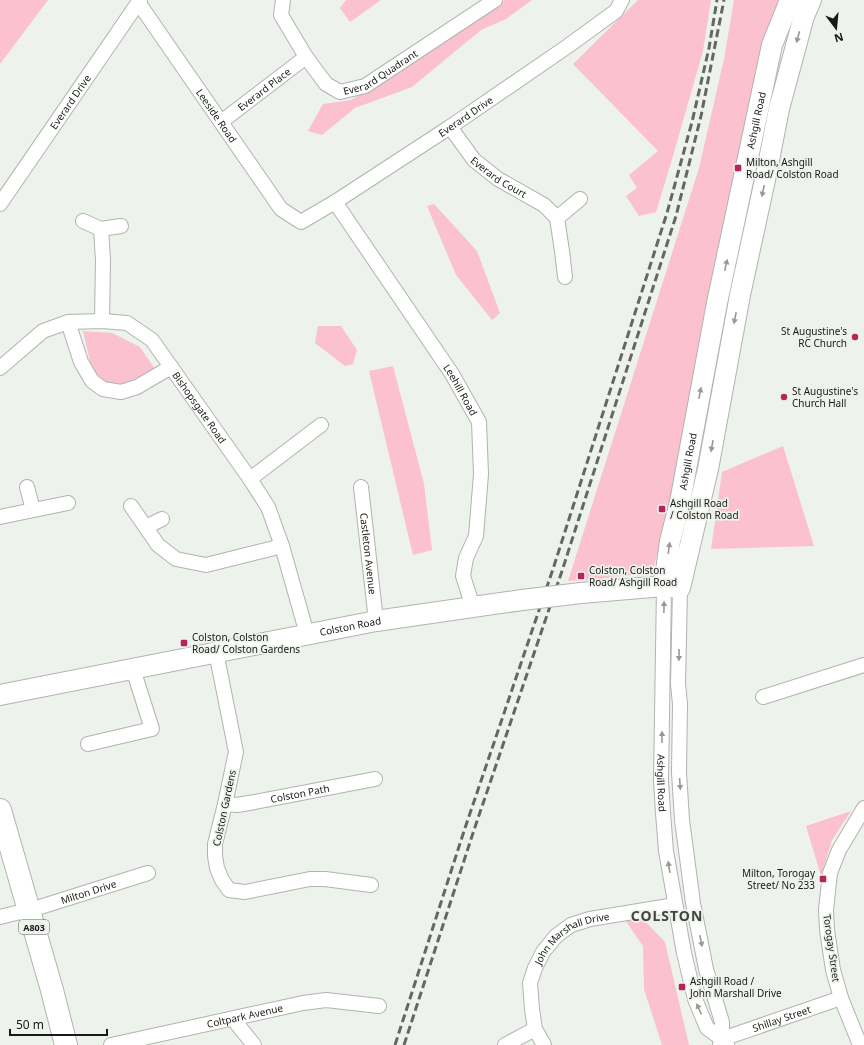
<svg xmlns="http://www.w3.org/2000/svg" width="864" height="1045" viewBox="0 0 864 1045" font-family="'Noto Sans',sans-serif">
<rect width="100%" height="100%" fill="#eef2ec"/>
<g fill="#fbc1ce">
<path d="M0,0H48L0,64Z"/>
<path d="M346,0H381L350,22L340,8Z"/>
<path d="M505,0H532L506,19L481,30L412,87L355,108L322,135L308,131L323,104L351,100Z"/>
<path d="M638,0H711L703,51L671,163L656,212L639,216L626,196L637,188L629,175L658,151L573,64Z"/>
<path d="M734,0H780L669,509L654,566L647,573L592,580L568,581L699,168L724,59Z"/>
<path d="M434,204L477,251L500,313L492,320L456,275L427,206Z"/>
<path d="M318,326H341L357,350L353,364L345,366L315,343Z"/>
<path d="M83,331L112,333L140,347L155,369L124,384L106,382L92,370Z"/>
<path d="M393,366L424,484L432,550L413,555L369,371Z"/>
<path d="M783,446L814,546L711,549L722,472Z"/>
<path d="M851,811L832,840L821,876L806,826Z"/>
<path d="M642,918L665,942L689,1045H662L644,989L643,946L625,920Z"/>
</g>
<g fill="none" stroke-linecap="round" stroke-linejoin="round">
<g stroke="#b0b4ae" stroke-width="16">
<g id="street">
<path id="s1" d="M283,0L281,15L306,57L326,84L340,92L365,86L495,0"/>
<path id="s2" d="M138,2L281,209L301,222L335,202L450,127L568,46L616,11L622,0"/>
<path id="s3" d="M221,122L306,57"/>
<path id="s4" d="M450,127L474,160L498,179L544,205L557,218L562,251L565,277"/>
<path id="s5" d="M335,202L452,374L479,422L481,474L476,536L466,558L463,576L473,607"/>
<path id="s6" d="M0,204L140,0"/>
<path d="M557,218L580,199"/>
<path d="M83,221L101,229L121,226"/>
<path d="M101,229L103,260L102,321"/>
<path d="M68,322L81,362L92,381L103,389L121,392L137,387L171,367"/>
<path id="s7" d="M0,368L43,331L68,322L102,321L127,323L152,340L250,479L268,507L282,546L307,634"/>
<path d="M250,479L321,425"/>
<path d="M27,487L33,510"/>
<path id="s8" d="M361,487L376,621"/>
<path d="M131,506L158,545L176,559L206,565L282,546"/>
<path d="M0,517L68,503"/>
<path d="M146,527L162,519"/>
<path id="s9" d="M664,586L661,781L663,813L666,851L684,953L695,999L707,1028L722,1039L727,1045"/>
<path d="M680,588L678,684L680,704L679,772L682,820L693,903L706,969L722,1022V1039L720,1045"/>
<path d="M216,652L236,752L225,804L215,844V856L217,868L222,880L229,890L245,892L310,879H325L371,885"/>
<path d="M763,697L864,665"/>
<path d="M88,744L152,729L133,669"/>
<path id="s10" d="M225,804L237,805L255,802L375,779"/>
<path id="s11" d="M0,917L40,907L148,873"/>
<path d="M233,1019L254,1045"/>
<path id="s12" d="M722,1039L841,998"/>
<path id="s13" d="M111,1045L303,1003L326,1000L379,1006"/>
<path d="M505,1045L535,1029"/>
<path id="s14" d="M544,1045L535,1029L532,1009L530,983L535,968L543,952L556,936L571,925L590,919L675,905"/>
<path d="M860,1045L841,998L833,970L827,930L826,910L830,873L839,850L864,808"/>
</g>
</g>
<g stroke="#b0b4ae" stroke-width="22">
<g id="secondary">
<path id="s15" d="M664,586L670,541L680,502L717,303L772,45L790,0"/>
<path d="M581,593L664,586L680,588L708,469L740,295L766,175L779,109L804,16L811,0"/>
<path id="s16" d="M0,695L376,621L522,600"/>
</g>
</g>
<g stroke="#b0b4ae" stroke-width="24">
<path id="primary" d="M0,810L52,990L66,1045"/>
</g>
<use href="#street" stroke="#fff" stroke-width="14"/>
<use href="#secondary" stroke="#fff" stroke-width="20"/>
<use href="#primary" stroke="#fff" stroke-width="22"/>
<g stroke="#656763" stroke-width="3" stroke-dasharray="8 4" stroke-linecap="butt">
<path d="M395,1045L465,828L553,569L667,213L692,122L709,48L717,0"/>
<path d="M404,1045L474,830L562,571L676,216L701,116L724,0"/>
</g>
<g stroke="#b0b4ae" stroke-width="22" stroke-linecap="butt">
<path id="secondary-bridge" d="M522,600L581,593"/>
</g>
<use href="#secondary-bridge" stroke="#fff" stroke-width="20"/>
</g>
<defs><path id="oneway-solid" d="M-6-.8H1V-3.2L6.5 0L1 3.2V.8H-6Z"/></defs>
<g fill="#989897">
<use href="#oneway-solid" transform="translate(798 37) rotate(105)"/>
<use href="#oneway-solid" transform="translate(763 191) rotate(102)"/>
<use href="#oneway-solid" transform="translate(726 265) rotate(-78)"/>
<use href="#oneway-solid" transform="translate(735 318) rotate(101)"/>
<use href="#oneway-solid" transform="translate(700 393) rotate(-79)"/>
<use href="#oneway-solid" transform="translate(712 446) rotate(100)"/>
<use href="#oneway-solid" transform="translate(669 548) rotate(-82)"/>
<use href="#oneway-solid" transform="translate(664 607) rotate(-89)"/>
<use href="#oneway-solid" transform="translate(679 655) rotate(91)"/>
<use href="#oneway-solid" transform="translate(662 737) rotate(-89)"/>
<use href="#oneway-solid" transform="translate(680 784) rotate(86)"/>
<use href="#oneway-solid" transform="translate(669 867) rotate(-99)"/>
<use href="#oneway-solid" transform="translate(701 941) rotate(78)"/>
<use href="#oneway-solid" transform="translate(699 1009) rotate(-114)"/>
</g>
<g fill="#b3255c" stroke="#eef2ec" stroke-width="1.5">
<rect x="734" y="164" width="8" height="8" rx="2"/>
<circle cx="855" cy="337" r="4"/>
<circle cx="784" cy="397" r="4"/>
<rect x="658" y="505" width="8" height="8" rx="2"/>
<rect x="577" y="572" width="8" height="8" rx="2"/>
<rect x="180" y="639" width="8" height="8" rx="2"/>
<rect x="819" y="875" width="8" height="8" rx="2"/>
<rect x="678" y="983" width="8" height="8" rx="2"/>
</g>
<g text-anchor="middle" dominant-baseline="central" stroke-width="3.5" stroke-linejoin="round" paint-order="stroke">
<rect fill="#eef2ec" stroke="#595b58" stroke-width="1" x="19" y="920" width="30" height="14" rx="3"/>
<g font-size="9" font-weight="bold" fill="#191a18">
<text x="34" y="927">A803</text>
</g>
<g font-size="10" fill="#191a18" stroke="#eef2ec">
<text stroke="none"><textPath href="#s1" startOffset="159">Everard Quadrant</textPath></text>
<text stroke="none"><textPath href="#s3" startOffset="54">Everard Place</textPath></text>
<text stroke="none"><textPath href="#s6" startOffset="124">Everard Drive</textPath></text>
<text stroke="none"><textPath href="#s2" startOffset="138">Leeside Road</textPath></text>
<text stroke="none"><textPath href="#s2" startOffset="471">Everard Drive</textPath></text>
<text stroke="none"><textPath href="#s15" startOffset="475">Ashgill Road</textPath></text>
<text stroke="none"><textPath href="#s4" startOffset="71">Everard Court</textPath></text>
<text stroke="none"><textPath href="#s5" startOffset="226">Leehill Road</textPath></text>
<text stroke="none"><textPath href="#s7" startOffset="255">Bishopsgate Road</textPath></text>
<text stroke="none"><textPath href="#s15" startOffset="127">Ashgill Road</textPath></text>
<text stroke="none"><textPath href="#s8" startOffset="67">Castleton Avenue</textPath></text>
<text stroke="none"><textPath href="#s16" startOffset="357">Colston Road</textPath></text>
<text stroke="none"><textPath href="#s9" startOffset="197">Ashgill Road</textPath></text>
<text stroke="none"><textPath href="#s10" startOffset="76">Colston Path</textPath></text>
<text transform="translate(224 808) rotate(-78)">Colston Gardens</text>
<text stroke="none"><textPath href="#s11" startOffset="92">Milton Drive</textPath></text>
<text stroke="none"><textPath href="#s14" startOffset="131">John Marshall Drive</textPath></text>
<text transform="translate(832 948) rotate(82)">Torogay Street</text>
<text stroke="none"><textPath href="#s13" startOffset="137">Coltpark Avenue</textPath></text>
<text stroke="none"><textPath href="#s12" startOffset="63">Shillay Street</textPath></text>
</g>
<g font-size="10" fill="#191a18" stroke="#eef2ec" text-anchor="start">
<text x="746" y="162">Milton, Ashgill<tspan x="746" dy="12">Road/ Colston Road</tspan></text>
<text x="847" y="331" text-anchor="end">St Augustine's<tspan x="847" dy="12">RC Church</tspan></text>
<text x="792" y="391">St Augustine's<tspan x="792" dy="12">Church Hall</tspan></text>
<text x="670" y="503">Ashgill Road<tspan x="670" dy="12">/ Colston Road</tspan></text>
<text x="589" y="570">Colston, Colston<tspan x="589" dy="12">Road/ Ashgill Road</tspan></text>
<text x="192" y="637">Colston, Colston<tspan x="192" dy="12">Road/ Colston Gardens</tspan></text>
<text x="815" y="873" text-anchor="end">Milton, Torogay<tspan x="815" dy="12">Street/ No 233</tspan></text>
<text x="690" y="981">Ashgill Road /<tspan x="690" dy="12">John Marshall Drive</tspan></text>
</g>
<g font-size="14" font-weight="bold" letter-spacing="1" fill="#424540" stroke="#eef2ec">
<text x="667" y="915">COLSTON</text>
</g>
</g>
<g transform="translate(836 28) rotate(164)" stroke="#eef2ec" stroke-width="3" paint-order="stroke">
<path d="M0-3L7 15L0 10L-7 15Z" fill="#191a18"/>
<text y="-6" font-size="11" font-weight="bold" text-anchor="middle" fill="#191a18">N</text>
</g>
<path d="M10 1029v6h97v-6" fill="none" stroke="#191a18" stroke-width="2"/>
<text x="16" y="1029" font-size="12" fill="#191a18" stroke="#eef2ec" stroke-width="3" paint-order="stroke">50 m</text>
</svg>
